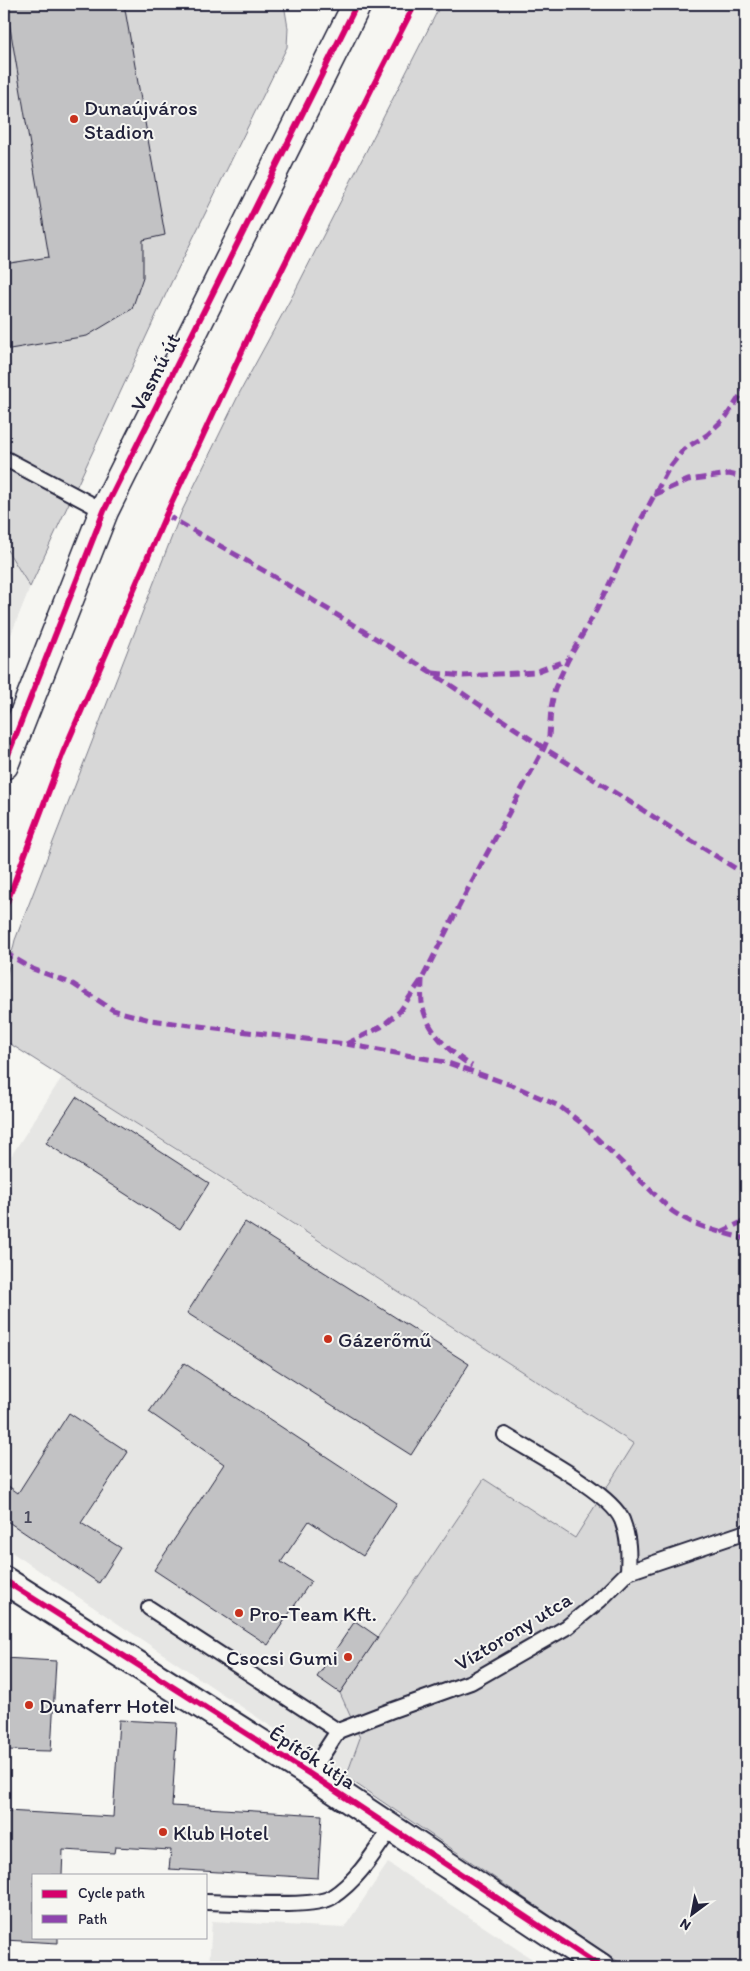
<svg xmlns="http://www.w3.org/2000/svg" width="750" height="1971" viewBox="0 0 750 1971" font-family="Itim,sans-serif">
<rect width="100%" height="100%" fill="#f6f6f2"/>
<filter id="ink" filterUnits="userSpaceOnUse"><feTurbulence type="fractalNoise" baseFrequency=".02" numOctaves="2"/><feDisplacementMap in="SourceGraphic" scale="10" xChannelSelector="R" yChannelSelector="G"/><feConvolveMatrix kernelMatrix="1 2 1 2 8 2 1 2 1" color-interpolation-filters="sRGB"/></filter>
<g filter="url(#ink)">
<g fill="#e6e6e4">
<path d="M4,545L30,587L4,652Z"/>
<path d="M62,1077L634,1444L575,1538L484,1480L340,1693L360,1738L346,1777L4,1547V1167Z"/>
<path d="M388,1863L544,1967H209L212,1921L344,1928Z"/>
</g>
<g fill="#d7d7d7" stroke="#7c7c89">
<path d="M4,4H284L288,28L287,47L171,283L30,587L4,545Z"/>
<path d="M441,4H746V1496L742,1517L746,1531V1967H626L346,1777L360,1738L340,1693L484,1479L575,1538L634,1444L225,1180L4,1040V987L15,940L181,513L240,392L295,291Z"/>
</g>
<g fill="#c2c2c4" stroke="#22223b">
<path d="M6,4H124L165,235L143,240V277L132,309L87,336L4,350V264L49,257Z"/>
<path d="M76,1097L209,1183L180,1229L46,1143Z"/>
<path d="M245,1222L469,1364L411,1455L187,1313Z"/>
<path d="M184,1363L397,1503L363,1556L309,1521L281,1562L311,1581L268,1645L154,1570L224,1464L149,1412Z"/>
<path d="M69,1413L128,1452L81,1523L121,1548L99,1583L4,1519V1483L18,1493Z"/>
<path d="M355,1621L378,1637L340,1693L317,1677Z"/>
<path d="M4,1658L56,1661L51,1751L4,1750Z"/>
<path d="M119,1720L177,1723L172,1806L322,1815L318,1878L169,1869L171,1850L115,1847L114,1853L63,1850L62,1875H34V1937H58V1943L4,1940V1858L6,1811L113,1817Z"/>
</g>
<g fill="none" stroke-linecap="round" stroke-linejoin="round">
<g stroke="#22223b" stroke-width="18">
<g id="service">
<path d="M4,458L104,511"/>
<path d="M505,1435C532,1452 611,1493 622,1520C629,1538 629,1553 628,1572"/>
<path d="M149,1608L338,1731"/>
<path d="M310,1774L338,1731L390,1711L471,1682L567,1627L600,1600L628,1572L746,1532"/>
<path d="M206,1902C230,1902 315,1909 332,1897C358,1880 374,1853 391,1828"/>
</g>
</g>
<g stroke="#22223b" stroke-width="30">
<path id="minor" d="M4,1580L310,1774L601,1967"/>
</g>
<g stroke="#22223b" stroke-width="31">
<path id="tertiary" d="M4,765L104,511L357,4"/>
</g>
<use href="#service" stroke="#f6f6f2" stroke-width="14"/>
<use href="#minor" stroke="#f6f6f2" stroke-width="26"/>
<use href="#tertiary" stroke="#f6f6f2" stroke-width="28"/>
<g stroke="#8e44ad" stroke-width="5" stroke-dasharray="10 5" stroke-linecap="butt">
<path d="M745,389L746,424"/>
<path d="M654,495L688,480L729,474L746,478"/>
<path d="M166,515L268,573L431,672L544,748L746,875"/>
<path d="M433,673L463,676L535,672L568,660"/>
<path d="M4,952L33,969L73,984L113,1010L150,1020L346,1044L381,1027L400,1011L422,979L471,883L544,748L549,736L551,708L555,688L568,660L597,609L636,529L669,468L684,449L707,435L726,417L746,387"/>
<path d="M422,979C422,986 421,995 422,1003C426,1030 449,1052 472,1066"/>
<path d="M346,1044L445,1062L514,1086L559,1106L580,1122L672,1211C695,1227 720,1232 746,1239"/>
<path d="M721,1232L746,1220"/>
</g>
<g stroke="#f6f6f2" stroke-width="9">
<g id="cycleway">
<path d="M4,765L104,511L357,4"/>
<path d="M4,910L63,753L166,515L250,334L372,88L415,4"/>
<path d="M4,1580L310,1774L601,1967"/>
</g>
</g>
<use href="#cycleway" stroke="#d6006c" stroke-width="6"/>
</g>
</g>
<g fill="#c8321e" stroke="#f6f6f2" stroke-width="2">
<circle cx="74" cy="119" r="5"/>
<circle cx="328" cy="1339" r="5"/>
<circle cx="239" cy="1613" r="5"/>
<circle cx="348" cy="1657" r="5"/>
<circle cx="29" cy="1705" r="5"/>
<circle cx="163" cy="1832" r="5"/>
</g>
<g text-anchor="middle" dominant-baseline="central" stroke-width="4" stroke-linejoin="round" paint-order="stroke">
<g font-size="19" fill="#4a4a5d">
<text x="28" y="1516">1</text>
</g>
<g font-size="21" fill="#22223b" stroke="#f6f6f2" text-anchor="start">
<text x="84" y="107">Dunaújváros<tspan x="84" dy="24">Stadion</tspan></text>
<text x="338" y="1339">Gázerőmű</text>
<text x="249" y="1613">Pro-Team Kft.</text>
<text x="338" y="1657" text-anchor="end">Csocsi Gumi</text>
<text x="39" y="1705">Dunaferr Hotel</text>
<text x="173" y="1832">Klub Hotel</text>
</g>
<g font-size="21" fill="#22223b" stroke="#f6f6f2">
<text transform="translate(155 372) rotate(-63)">Vasmű út</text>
<text transform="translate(513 1631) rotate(-31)">Víztorony utca</text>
<text transform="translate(313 1757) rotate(33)">Építők útja</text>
</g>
</g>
<rect width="750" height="1971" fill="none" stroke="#f6f6f2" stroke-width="20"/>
<rect x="10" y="10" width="730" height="1951" fill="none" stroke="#22223b" stroke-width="2" filter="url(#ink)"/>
<rect x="32" y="1874" width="175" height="65" fill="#f6f6f2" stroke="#a1a1a9"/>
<rect x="42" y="1890" width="25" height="8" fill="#d6006c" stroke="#a1a1a9"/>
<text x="78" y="1898" font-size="15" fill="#22223b">Cycle path</text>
<rect x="42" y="1915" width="25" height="8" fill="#8e44ad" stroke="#a1a1a9"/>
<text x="78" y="1924" font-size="15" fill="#22223b">Path</text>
<g transform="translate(692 1914) rotate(212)" stroke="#f6f6f2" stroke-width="4" paint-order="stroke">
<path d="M0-4L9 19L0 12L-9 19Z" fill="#22223b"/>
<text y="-8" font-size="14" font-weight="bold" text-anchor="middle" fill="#22223b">N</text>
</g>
</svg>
